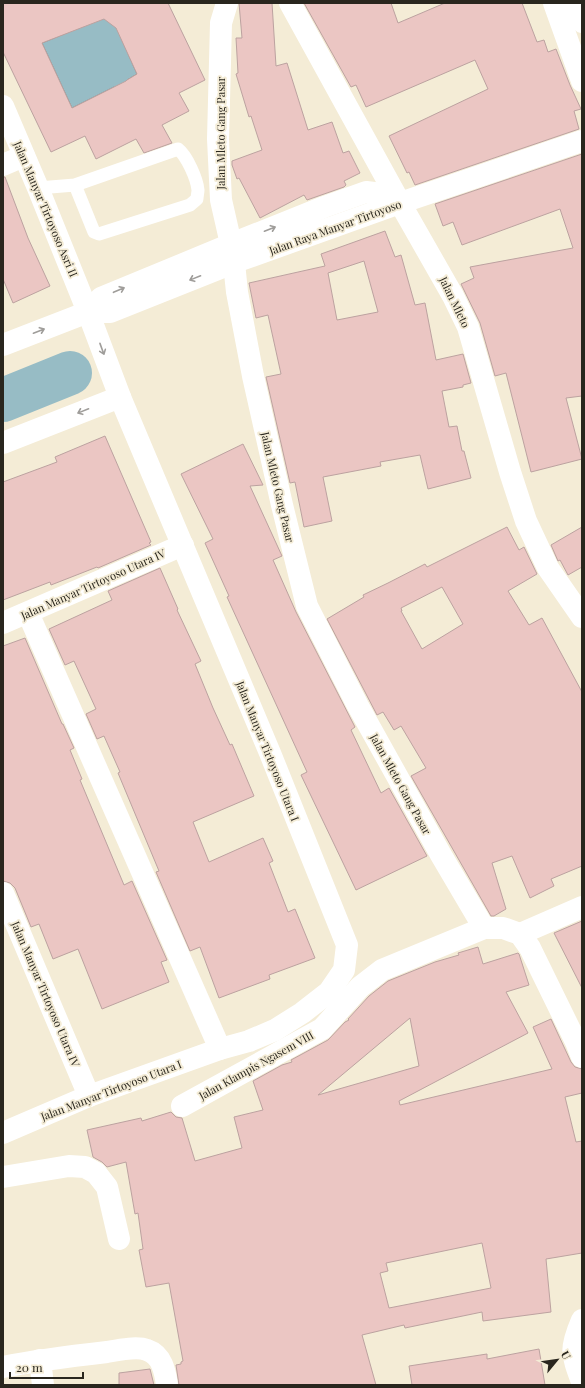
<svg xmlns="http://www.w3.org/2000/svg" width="585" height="1388" viewBox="0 0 585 1388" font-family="'Playfair Display',serif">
<rect width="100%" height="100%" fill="#f4ecd6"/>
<path fill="#97bcc5" stroke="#768f93" d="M111,15L137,74L127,80L122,92L114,87L72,108L42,43Z"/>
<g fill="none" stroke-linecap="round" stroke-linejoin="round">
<path stroke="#97bcc5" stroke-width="44" d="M3,400L70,373"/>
</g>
<g fill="#ebc6c3" stroke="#bca2a0" fill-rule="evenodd">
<path d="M3,3H168L205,80L179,93L189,111L162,125L172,143L144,153L136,139L96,159L85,136L51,152L3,52ZM104,19L116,28L137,74L127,80L126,81L72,108L42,43Z"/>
<path d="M239,3H272L276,66L287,63L308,130L332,122L343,153L349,151L360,173L344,181L346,185L344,187L307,200L304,195L260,218L239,178L237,179L232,165V161L262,150L251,116L249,117L236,74L238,73L236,38H242Z"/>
<path d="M304,3H391L398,23L445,3H522L537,42L544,40L548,52L556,49L570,85L581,109L574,111L579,129L415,185L409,172L407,173L389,136L488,89L475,60L366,107L356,85L351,87Z"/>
<path d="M582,154V396L566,398L582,459L531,472L506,373L495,376L480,323L461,284L474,278L470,267L573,248L560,209L462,245L453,222L443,226L435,204Z"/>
<path d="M3,177H5L28,238L50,286L13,303L3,279Z"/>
<path d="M385,231L395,257L401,255L415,305L425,303L436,360L463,354L471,383L463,385V387L442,391L449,427L457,426L462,451H464L471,478L428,489L420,455L380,462L381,466L323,477L332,521L304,527L295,482L290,483L266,377L281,374L268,315L256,318L249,283L325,266L321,254ZM364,261L378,312L337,320L328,273Z"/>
<path d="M105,436L151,542L149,543L151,545L98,568L97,567L51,585L50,582L3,600V482L57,462L55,457Z"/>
<path d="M243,444L263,485L250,486L282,556L273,560L296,612L355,727L351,730L381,793L389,788L427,856L356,890L301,775L307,772L227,597L229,596L205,543L213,539L181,474Z"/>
<path d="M507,527L519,550L524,547L537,574L508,591L529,625L542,618L582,692V866L551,879L554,886L530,898L512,856L492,863L506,909L494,916H491L411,776L426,768L401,726L394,730L383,712L377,715L327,619L364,597L363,595L388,583L425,564L427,567ZM442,587L463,624L422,649L401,611H402L401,608Z"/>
<path d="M582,527V567L568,575L560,560L558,561L551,545Z"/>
<path d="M160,568L178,609L177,610L201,661L195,664L213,708L230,745L232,744L254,796L193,822L209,862L263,838L273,861L269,863L288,912L295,909L315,958L269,975L270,979L219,998L200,947L190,951L156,872L159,871L118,773L120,772L104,736L97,739L86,714L96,709L74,661L65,665L49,629L112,600L108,591Z"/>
<path d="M25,638L62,724H63L74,748L70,750L82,779L80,780L124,885L132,881L167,960L161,962L169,982L102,1009L78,949L53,959L39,924L31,927L15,888L10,883L3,881V646Z"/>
<path d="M582,921V988L554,933Z"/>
<path d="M478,947L483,964L518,953L519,954L529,985L506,992L528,1033L399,1101L400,1105L552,1069L533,1027L551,1019L571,1062L575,1067L582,1069V1093L565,1097L576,1142L582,1141V1253L546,1259L551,1312L483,1321L482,1312L405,1328L404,1325L362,1335L376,1385H179L176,1365L181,1364V1362L183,1361L169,1283L146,1287L139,1250L143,1249L138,1213L135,1214L126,1162L107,1167L102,1162L93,1157L87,1130L141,1118L142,1121L171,1112L176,1117L182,1118L195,1161L242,1148L234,1117L263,1110L253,1081L282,1065L292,1062L291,1060L328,1040L345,1022L349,1020L348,1019L369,996L388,981L435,962L459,955L458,953ZM410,1018L419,1066L318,1095ZM482,1243L491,1288L389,1308L380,1273L388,1271L386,1263Z"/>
<path d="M539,1349L545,1385H412L409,1366L487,1354V1359Z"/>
<path d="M150,1369L154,1385H119V1373Z"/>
</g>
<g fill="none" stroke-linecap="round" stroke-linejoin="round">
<path stroke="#fff" stroke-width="13" d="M38,188L75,185L178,149C187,156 197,179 198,190C198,193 197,196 197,199L190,205L99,234L94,232L75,185"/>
<g stroke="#fff" stroke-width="22">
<path d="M227,3L221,23L218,139L221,200L231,244L234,263L237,292L253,376L282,505L307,606L358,706L441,855L484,928"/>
<path d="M290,3L400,203L453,296L468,327L510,472L526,521L548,568L582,617"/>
<path d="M554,3L582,81"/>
<path d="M575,3L582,22"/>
<path d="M3,106L38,188L88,312"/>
<path d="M3,165L24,156"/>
<path d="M28,613L220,1049"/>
<path d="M3,623L183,545"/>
<path d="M3,893L89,1096"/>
<path d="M520,934L582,907"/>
<path d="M182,1106L322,1029L360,987L382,970L484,928H503L520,934L530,948L576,1042L582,1057"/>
<path d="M3,1133L89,1096L220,1049L249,1041L275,1030L302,1013L329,992L344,970L347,945L270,753L120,397"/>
<path d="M3,1177L69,1166L85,1167L96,1173L107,1187L119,1239"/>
<path d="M582,1320C570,1348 571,1353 582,1382"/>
<path d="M40,1360L43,1385"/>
<path d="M3,1367C38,1360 72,1356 107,1352C118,1350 137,1346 147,1350C162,1355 165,1371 167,1385"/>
</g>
<g stroke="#fff" stroke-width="22">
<path d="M88,312L101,298L234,243L324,207L366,192L382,194L400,203"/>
<path d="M3,345L88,312H110L238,261L400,203L582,141"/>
<path d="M3,443L120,397L88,312"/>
</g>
</g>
<defs><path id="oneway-shaft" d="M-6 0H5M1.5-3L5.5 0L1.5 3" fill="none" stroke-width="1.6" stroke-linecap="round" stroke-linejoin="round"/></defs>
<g stroke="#9f9d9a">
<use href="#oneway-shaft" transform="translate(270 229) rotate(-21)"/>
<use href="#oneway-shaft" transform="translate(195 278) rotate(158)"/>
<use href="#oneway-shaft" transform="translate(119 290) rotate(-23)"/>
<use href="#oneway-shaft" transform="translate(39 331) rotate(-21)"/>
<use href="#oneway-shaft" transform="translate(102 349) rotate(70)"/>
<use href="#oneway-shaft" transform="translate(83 411) rotate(158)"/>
</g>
<g text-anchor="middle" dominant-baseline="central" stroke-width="3.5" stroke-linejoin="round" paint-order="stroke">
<g font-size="11" fill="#29261e" stroke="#f4ecd6">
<text transform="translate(220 133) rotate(-90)">Jalan Mleto Gang Pasar</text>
<text transform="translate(46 209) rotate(67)">Jalan Manyar Tirtoyoso Asri II</text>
<text transform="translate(335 227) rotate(-20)">Jalan Raya Manyar Tirtoyoso</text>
<text transform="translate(455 302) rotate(64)">Jalan Mleto</text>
<text transform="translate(278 487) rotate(77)">Jalan Mleto Gang Pasar</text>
<text transform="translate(93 584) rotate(-24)">Jalan Manyar Tirtoyoso Utara IV</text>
<text transform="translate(268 751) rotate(68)">Jalan Manyar Tirtoyoso Utara I</text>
<text transform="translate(401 784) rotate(61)">Jalan Mleto Gang Pasar</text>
<text transform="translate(46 994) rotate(67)">Jalan Manyar Tirtoyoso Utara IV</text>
<text transform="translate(256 1065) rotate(-29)">Jalan Klampis Ngasem VIII</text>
<text transform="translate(111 1090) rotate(-21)">Jalan Manyar Tirtoyoso Utara I</text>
</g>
</g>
<rect width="585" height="1388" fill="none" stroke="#29261e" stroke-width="8"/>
<g transform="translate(557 1360) rotate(61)" stroke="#f4ecd6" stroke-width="3" paint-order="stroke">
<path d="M0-3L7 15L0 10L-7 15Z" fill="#29261e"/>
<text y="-6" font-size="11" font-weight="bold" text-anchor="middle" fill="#29261e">U</text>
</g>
<path d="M10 1372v6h73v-6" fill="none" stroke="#29261e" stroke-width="2"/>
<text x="16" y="1372" font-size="12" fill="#29261e" stroke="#f4ecd6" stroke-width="3" paint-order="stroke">20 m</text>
</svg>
